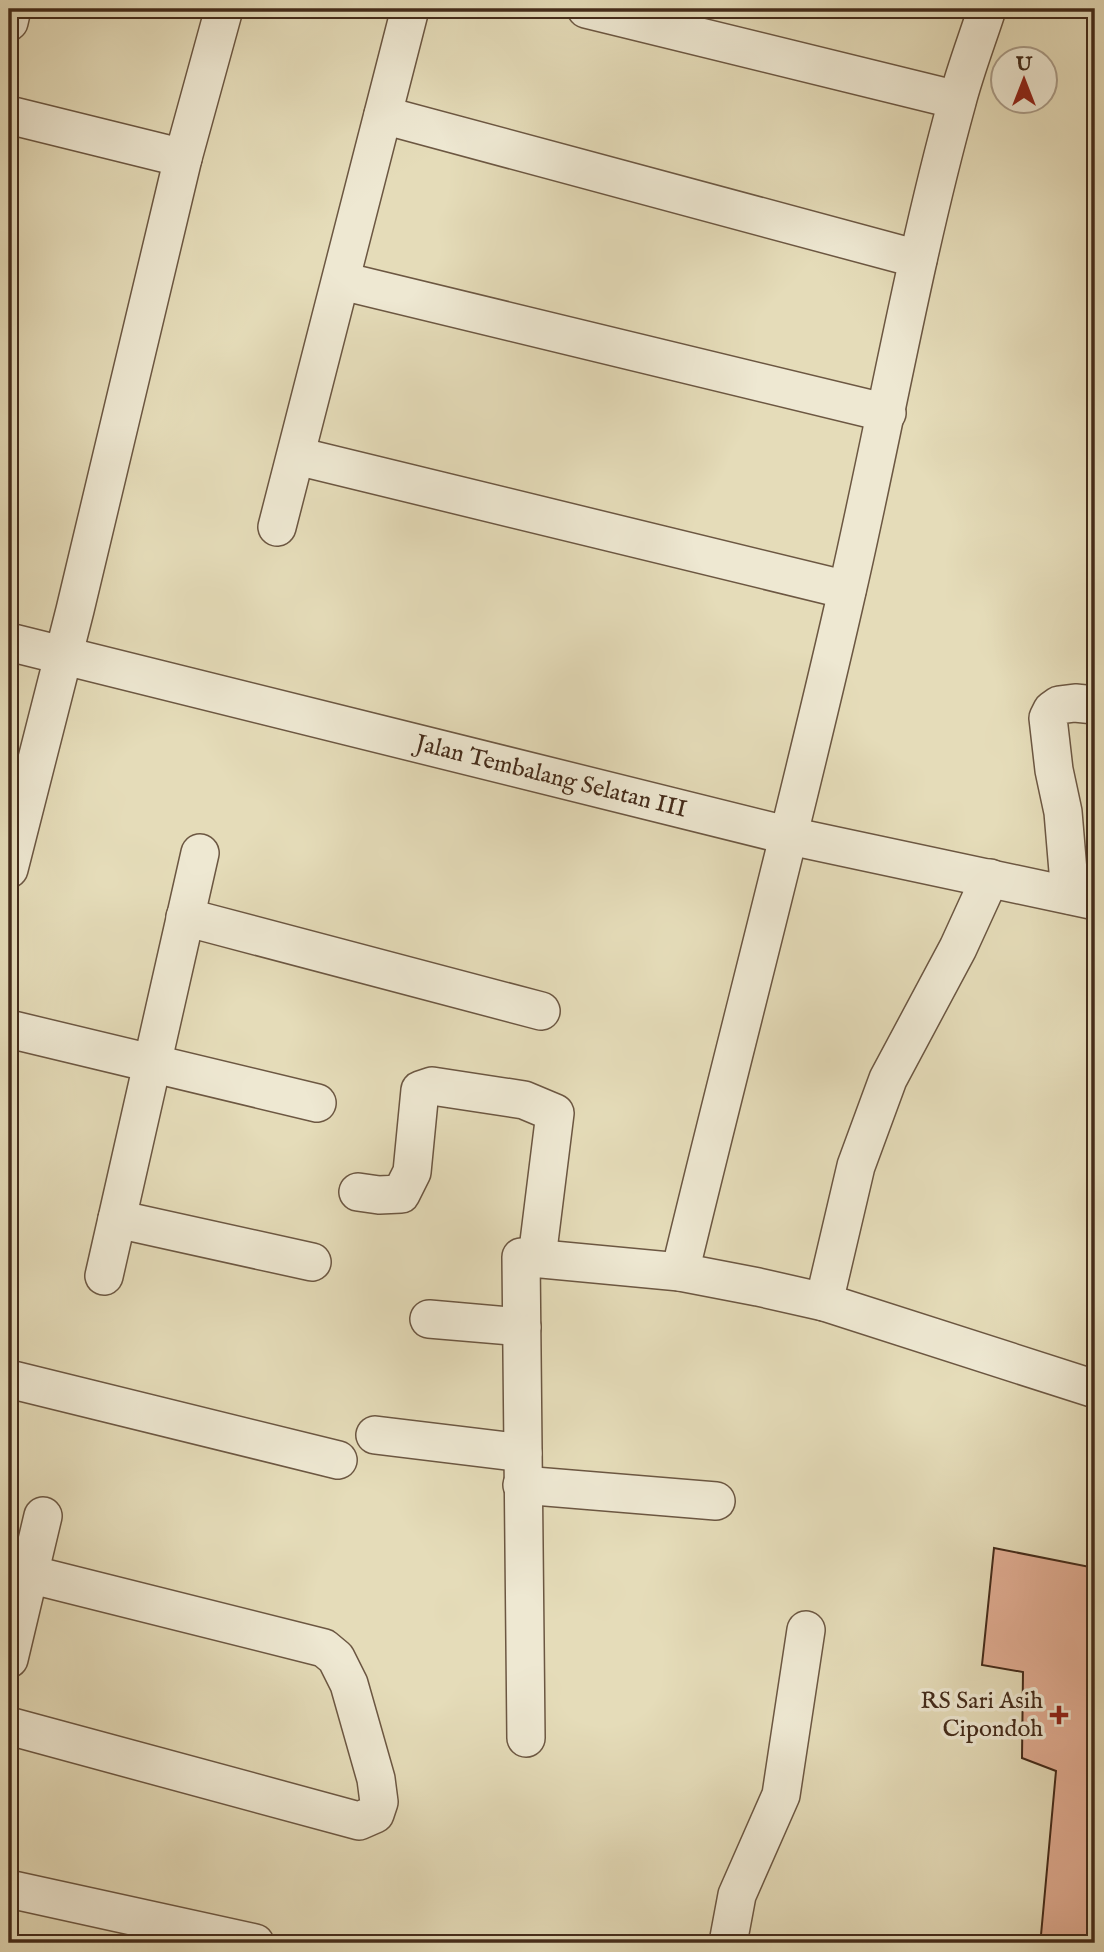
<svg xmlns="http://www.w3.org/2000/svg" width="1104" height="1952" viewBox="0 0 1104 1952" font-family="'IM FELL English',serif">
<rect width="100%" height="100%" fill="#e5dcb9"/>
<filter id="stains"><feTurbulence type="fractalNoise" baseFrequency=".00286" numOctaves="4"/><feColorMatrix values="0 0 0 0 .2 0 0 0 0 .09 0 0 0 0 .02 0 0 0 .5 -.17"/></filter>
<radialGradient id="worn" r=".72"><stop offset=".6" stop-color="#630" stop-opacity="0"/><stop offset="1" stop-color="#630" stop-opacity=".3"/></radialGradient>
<path fill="#e1ad93" stroke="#442b1a" stroke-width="2" d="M994,1548L1095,1568V1941L1041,1935L1056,1771L1022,1758L1023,1672L982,1665Z"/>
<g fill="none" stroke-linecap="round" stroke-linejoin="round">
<g stroke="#6c5742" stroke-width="40">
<g id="minor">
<path d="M586,9L957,100"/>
<path d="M9,22L12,9"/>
<path d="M9,115L183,158"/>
<path d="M383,115L918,259"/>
<path d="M342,281L887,413"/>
<path d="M297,456L847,590"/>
<path d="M277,527L410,9"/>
<path d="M9,642L790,836L1095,901"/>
<path d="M9,869L75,610L183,158L224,9"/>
<path d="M1070,895L1063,812L1054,770L1048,718L1052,710L1059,705L1075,703L1095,705"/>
<path d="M185,917L541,1011"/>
<path d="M9,1029L317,1103"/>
<path d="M358,1192L379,1195L401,1194L412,1172L420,1090L432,1086L524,1100L555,1113L537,1258"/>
<path d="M117,1219L312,1262"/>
<path d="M680,1272C735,1044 796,816 848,587C885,425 913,262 957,102C965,71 977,40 987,9"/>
<path d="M104,1276L200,853"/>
<path d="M824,1302L856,1166L888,1079L958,948L990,878"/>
<path d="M429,1319L522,1327"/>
<path d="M9,1379L338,1460"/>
<path d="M375,1435L523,1453"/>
<path d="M522,1485L716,1501"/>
<path d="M9,1659L43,1516"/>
<path d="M9,1726L359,1821L375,1814L379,1802L376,1779L349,1684L336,1658L324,1648L29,1574"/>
<path d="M526,1738L521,1257L680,1272L758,1287L824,1302L1095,1389"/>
<path d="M9,1889L255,1943"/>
<path d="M728,1943L737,1895L781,1795L806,1630"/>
</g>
</g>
<use href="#minor" stroke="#eee8d2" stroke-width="37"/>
</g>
<path fill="#8f2418" stroke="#eee8d2" stroke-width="2.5" d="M1055.5 1704.5h7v7h7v7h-7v7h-7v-7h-7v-7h7z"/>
<g text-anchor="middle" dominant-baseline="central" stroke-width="7" stroke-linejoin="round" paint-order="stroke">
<g font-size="24" fill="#442b1a" stroke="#eee8d2">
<text transform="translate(551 777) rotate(14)">Jalan Tembalang Selatan III</text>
</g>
<g font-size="24" fill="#442b1a" stroke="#eee8d2" text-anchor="end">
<text x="1043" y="1701">RS Sari Asih<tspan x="1043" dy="28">Cipondoh</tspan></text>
</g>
</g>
<rect width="1104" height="1952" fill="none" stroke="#e5dcb9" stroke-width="35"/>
<rect x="10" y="10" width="1083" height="1931" fill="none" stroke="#442b1a" stroke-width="3.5"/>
<rect x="18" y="18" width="1069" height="1917" fill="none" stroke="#442b1a" stroke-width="2"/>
<g transform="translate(1024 80)"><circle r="33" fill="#eee8d2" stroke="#aa9c88" stroke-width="2"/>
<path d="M0-5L12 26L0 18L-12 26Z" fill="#8f2418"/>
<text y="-10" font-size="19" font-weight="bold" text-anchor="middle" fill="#442b1a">U</text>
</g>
<rect width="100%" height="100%" filter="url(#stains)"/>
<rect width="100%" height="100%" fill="url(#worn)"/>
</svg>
